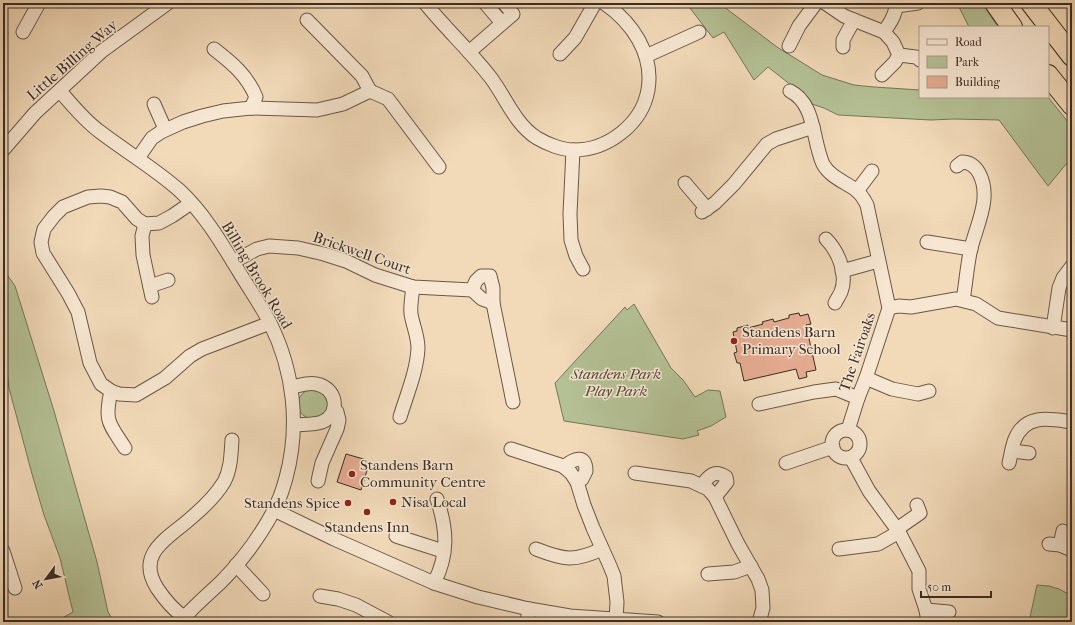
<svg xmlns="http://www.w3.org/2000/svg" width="1075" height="625" viewBox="0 0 1075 625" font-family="'IM FELL French Canon',serif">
<rect width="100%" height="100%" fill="#f2dab9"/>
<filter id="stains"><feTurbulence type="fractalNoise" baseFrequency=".005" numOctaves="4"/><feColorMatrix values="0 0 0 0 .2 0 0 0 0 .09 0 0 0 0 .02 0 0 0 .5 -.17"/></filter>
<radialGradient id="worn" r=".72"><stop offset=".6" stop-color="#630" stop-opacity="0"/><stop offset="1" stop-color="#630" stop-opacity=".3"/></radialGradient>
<g fill="#b4c195" stroke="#77765c">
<path d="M686,3H719L777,47L822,75L854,85L874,87L920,90V97H1048L1072,127V157L1048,186L999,120L954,119L931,120L838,115L824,108L806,102L801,93L768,67L754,80L724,32L713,38Z"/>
<path d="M957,3H982L998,27H969Z"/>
<path d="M3,269L15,286L54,411L97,562L108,612L114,622H55L73,612L60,558L44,515L32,474L9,388L3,337Z"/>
<path d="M634,304L671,368L683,380L695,397L708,390L720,391L726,417L711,426L697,431L699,435L683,439L564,421L555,383L625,307L627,310Z"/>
<circle cx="313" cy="404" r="15"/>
<path d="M1037,585L1049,586L1059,589L1072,596V622H1029Z"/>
</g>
<g fill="#e6ac92" stroke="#3a2c24">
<path d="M799,313L800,316L808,314L811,324L806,325L816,370L806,372L807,377L799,379L796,369L744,381L740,363H737L734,353L737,352L733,332L737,331V328L748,325V328L763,324L762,322L773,319L774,322L789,318V315Z"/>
<path d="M346,454L367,460L365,466L368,467L361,490L337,482Z"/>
</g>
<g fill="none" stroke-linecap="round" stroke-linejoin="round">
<g stroke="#685849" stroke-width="15">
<g id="minor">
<path d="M425,3C446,29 471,52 491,78C506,98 515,124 537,138C547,144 562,150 574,150C608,150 642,124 648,90C654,54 632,22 604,3"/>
<path d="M485,3L502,23"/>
<path d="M825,3L844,16L884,32L893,42L899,55L916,57L920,60"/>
<path d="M896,6L918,3"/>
<path d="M307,20L362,76L370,91"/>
<path d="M23,32L39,3"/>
<path d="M884,32C889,24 898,13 895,3"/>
<path d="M789,46L799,26L816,3"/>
<path d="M843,47V40L854,20"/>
<path d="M214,49C232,63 247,75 256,97L251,108"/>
<path d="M469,52L513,14L504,3"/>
<path d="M560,54L575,38L595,3"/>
<path d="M646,56L699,32"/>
<path d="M882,75L895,62L899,55"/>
<path d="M60,91C72,105 84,120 99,131C125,151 154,168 179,190C203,212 221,242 238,270C248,287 261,305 270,323C294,371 300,426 286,478C283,489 279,501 273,512C259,538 241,562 220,583C206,596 192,608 180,622"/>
<path d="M790,91C816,104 812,140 823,164C830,177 845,182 856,190C861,194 864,199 867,205L889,308L866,378L858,398L848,430"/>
<path d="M154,104L165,129"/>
<path d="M3,150L35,113L102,51L168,3"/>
<path d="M573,150L570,214L571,240L576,256L583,269"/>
<path d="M138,158L152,138L161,132L183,122L202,116L223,111L251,108L317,110L343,104L370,91L388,99L439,167"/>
<path d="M957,166L962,162C970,162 975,166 979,173C992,197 977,224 971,248C967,265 966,283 963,300"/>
<path d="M685,183L707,209"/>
<path d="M857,191L872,171"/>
<path d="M191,203L172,216L159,223L145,224L137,219L122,202L110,197L101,196L88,197L63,207L54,216L44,229L41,242L43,253L68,293L78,312L90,363L101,384L111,391L119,394L136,395L165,378L190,356L202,349L270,323"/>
<path d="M702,212L715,203L734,184L767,144L776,139L813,127"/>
<path d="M145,224L142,236L143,255L152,297"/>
<path d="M826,239C838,251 848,274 841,292C839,296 837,299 835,303"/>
<path d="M927,242L971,249"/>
<path d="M233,262L257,249L269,246L298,248L324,254L346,261L375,275L413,287L472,290L482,299L493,303L513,402"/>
<path d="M842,271L878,261"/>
<path d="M150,286L168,280"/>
<path d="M472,290L476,281L481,276H490L493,288V303"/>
<path d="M889,308L899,306L911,307L956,299L976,304L998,318L1072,330"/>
<path d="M1053,328L1059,288L1063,278L1072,266"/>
<path d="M866,378L892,389L918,394L929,391"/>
<path d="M291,387C299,386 308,382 316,384C336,387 342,413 322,422C314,425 302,424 294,425"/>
<path d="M111,391C104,422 109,423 125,448"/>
<path d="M759,404L814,392L836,389L858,398"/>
<path d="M400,417C407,394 417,371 418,348C418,336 413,326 411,314C410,305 412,296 413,287"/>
<circle cx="846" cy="444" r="14"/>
<path d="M511,449L563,466L571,473L577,482L584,505L593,528L610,566L614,576L617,602L616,620"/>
<path d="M1012,451L1029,453"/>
<path d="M851,458L869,491L899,532L919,571V589L926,610L928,622"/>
<path d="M786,463L833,447"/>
<path d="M1009,463C1011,455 1012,446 1015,439C1026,413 1050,419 1072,422"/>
<path d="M564,467C573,459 586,453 586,471L582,479L577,482"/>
<path d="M635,473L691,481L708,489L715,497L738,544L758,579L762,590L763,608L759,622"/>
<path d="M318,481L322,463L337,429L339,420L337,412L334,408"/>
<path d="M702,485C709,476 714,469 726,477L727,482L715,497"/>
<path d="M274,510L334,539L434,583L478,597L529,609L570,616L658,622"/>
<path d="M897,529L920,513L917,505"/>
<path d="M396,536L443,551"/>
<path d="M1049,544L1060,545L1072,550"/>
<path d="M1060,545L1063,531"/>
<path d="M536,549C564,560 574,562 602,549"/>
<path d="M839,549L878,544L899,532"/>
<path d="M3,551L15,588"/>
<path d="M236,565L263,594"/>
<path d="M708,574L734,572L751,566"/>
<path d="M434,583C449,554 447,529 437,499"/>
<path d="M320,596L338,599L356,605L388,622"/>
<path d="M926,610L949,612"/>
<path d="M184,617C172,609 165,600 157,588C135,553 169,538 191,518C203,508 216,495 224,482C231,469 231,454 232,440"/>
<path d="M527,622L529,609"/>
</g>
</g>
<g stroke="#3a2c24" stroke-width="22">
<g id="highway">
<path d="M995,3L1012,27"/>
<path d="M1031,3L1072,56"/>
<path d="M1048,75L1072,105"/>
</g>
</g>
<use href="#minor" stroke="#f7e7d2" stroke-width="13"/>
<use href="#highway" stroke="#f2dab9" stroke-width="20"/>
</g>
<g fill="#8f2418" stroke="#f7e7d2" stroke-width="1.5">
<circle cx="734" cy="341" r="4"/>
<circle cx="352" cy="474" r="4"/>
<circle cx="393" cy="502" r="4"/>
<circle cx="348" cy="503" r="4"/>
<circle cx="367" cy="512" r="4"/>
</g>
<g text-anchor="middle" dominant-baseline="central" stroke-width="3" stroke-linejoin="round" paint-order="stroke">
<g font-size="15" fill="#3a2c24" stroke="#f7e7d2">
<text transform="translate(72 60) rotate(-41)">Little Billing Way</text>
<text transform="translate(362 253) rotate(19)">Brickwell Court</text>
<text transform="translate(257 275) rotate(59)">Billing Brook Road</text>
<text transform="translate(857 352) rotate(-71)">The Fairoaks</text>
</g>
<g font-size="15" fill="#3a2c24" stroke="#f7e7d2" text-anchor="start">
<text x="742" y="332">Standens Barn<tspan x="742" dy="17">Primary School</tspan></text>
<text x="360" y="465">Standens Barn<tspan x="360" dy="17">Community Centre</tspan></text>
<text x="401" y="502">Nisa Local</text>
<text x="340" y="503" text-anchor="end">Standens Spice</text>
<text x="367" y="527" text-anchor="middle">Standens Inn</text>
</g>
<g font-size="15" font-style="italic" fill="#524a3b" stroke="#f7e7d2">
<text x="616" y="374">Standens Park<tspan x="616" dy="17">Play Park</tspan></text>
</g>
</g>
<rect width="1075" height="625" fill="none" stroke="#f2dab9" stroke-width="16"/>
<rect x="4" y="4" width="1067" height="617" fill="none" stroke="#3a2c24" stroke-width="2"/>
<rect x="8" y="8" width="1059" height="609" fill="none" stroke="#3a2c24"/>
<rect x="919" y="26" width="130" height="72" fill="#f7e7d2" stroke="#ab9c8c"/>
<rect x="927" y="39" width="20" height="6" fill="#f7e7d2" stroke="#ab9c8c"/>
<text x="955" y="46" font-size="12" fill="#3a2c24">Road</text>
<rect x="927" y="56" width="20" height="12" fill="#b4c195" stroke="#ab9c8c"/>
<text x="955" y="66" font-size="12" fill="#3a2c24">Park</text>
<rect x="927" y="76" width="20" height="12" fill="#e6ac92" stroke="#ab9c8c"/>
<text x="955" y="86" font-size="12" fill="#3a2c24">Building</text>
<g transform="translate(46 579) rotate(238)" stroke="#f7e7d2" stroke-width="3" paint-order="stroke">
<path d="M0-3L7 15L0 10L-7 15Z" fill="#3a2c24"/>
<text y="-6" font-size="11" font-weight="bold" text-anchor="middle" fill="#3a2c24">N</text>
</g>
<path d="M921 591v6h70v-6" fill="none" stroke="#3a2c24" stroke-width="2"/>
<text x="927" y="591" font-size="12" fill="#3a2c24" stroke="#f7e7d2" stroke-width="3" paint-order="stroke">50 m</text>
<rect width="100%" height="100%" filter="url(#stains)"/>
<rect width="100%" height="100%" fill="url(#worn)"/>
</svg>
